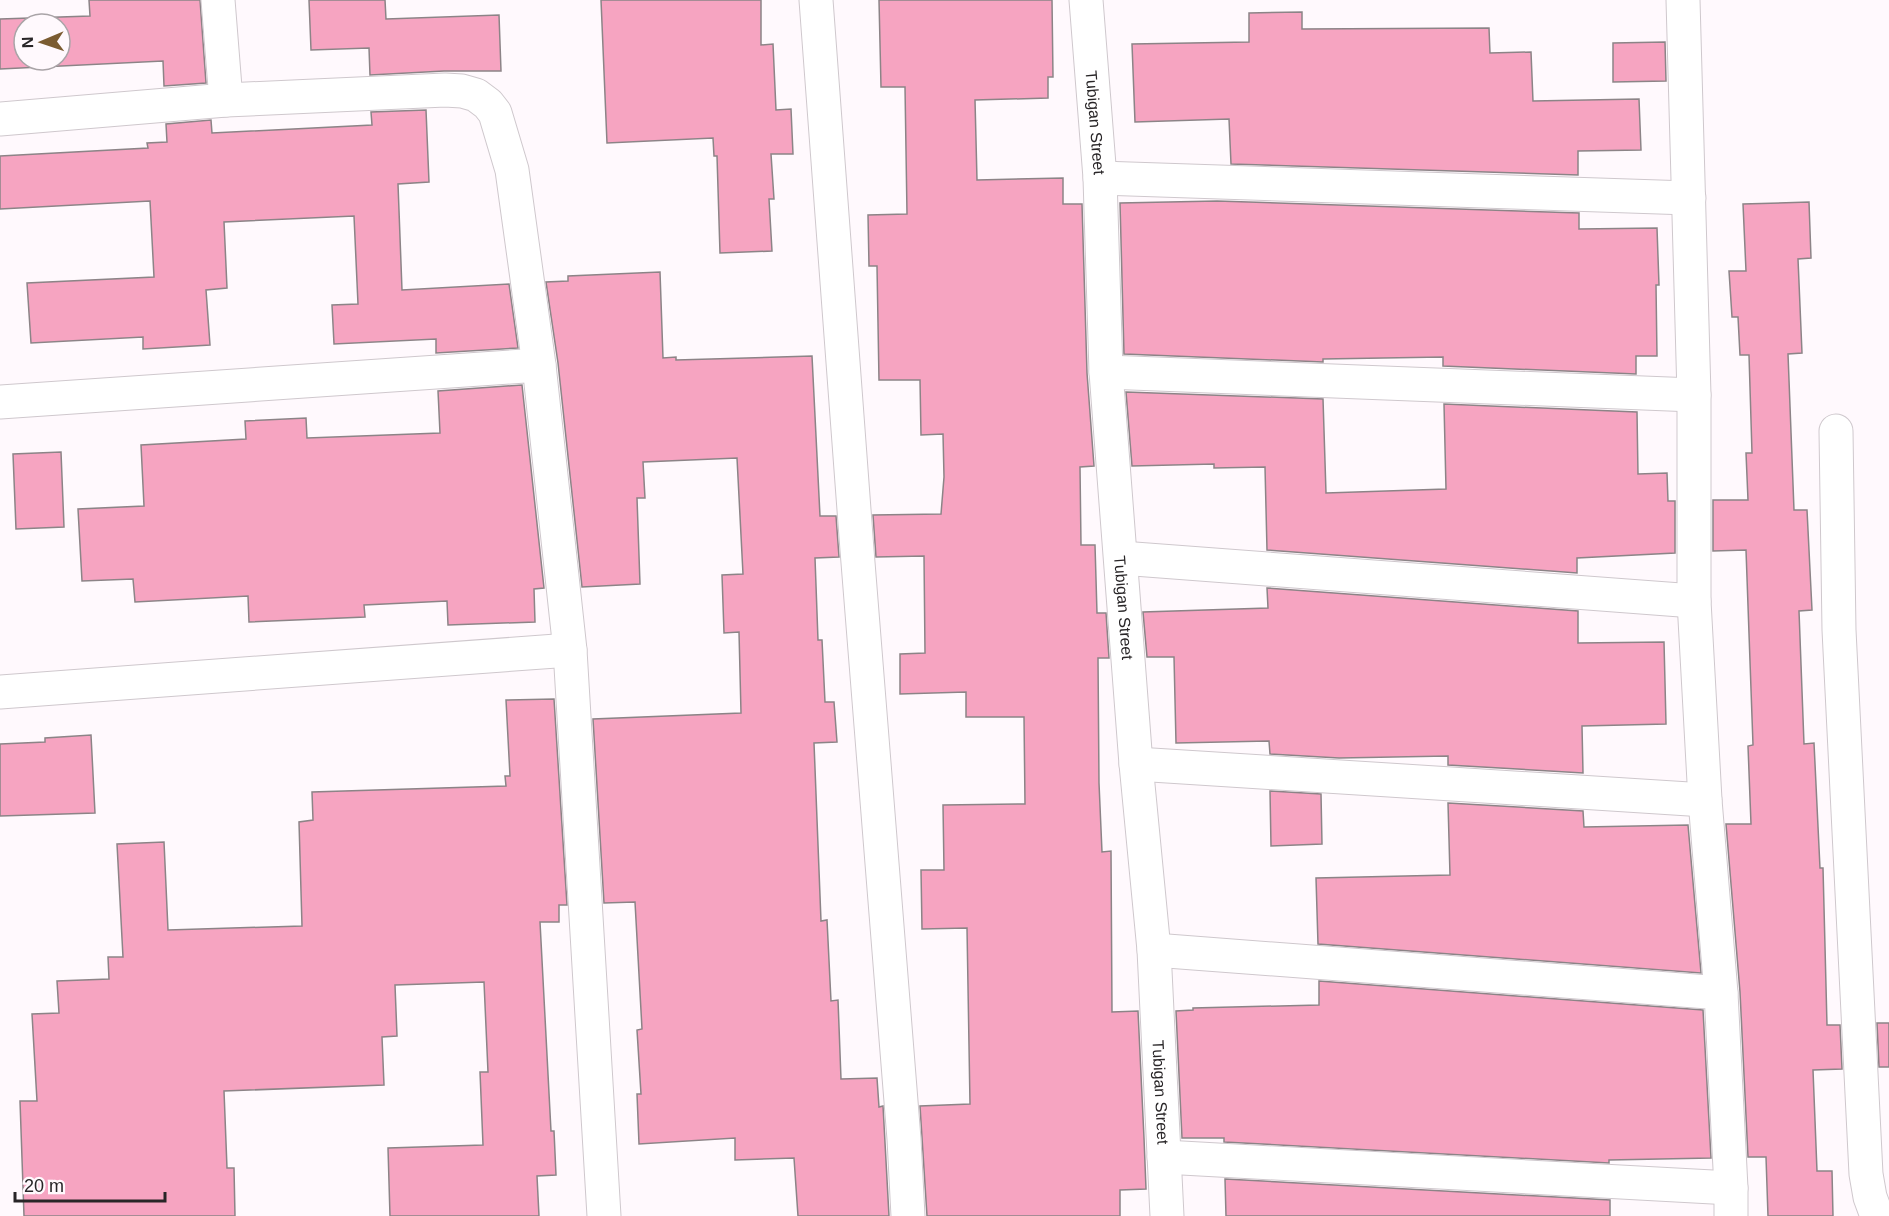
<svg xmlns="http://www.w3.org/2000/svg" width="1889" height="1216" viewBox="0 0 1889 1216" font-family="Arial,sans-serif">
<rect width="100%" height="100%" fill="#fff9fd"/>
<g fill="#f6a4c1" stroke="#8c8487" stroke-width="1.5" fill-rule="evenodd">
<path d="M89,0H200L206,83L164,86L163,61L0,69V19L90,16ZM24,24H60V60H24Z"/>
<path d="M309,0H385L386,19L499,15L501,71H444L370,75L369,48L311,50Z"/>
<path d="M601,0H761V45L773,44L776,110L791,109L793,154H771L774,199H769L772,251L720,253L717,156H714L713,138L607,143Z"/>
<path d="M879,0H1052L1053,77H1048V98L975,100L977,180L1063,178V204H1082L1087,373L1094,466L1080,467L1081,545H1095L1097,613H1106L1109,658H1098L1099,783L1102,852L1111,851L1112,1012L1138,1011L1144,1138L1146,1189L1120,1190V1216H927L920,1106L970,1104L967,928L922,929L921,870H944L943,805L1025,804L1024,717H966V692L900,694V654L925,653L924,556L876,557L873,515L941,514L944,477L943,434L921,435L920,380H879L877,266H869L868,215L907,214L905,87H881Z"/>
<path d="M1302,12V29L1489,28L1490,53L1531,52L1533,101L1639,99L1641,150L1578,151V175L1231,164L1229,119L1135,122L1132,44L1249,42V13Z"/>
<path d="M1665,42L1666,81L1613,82V43Z"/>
<path d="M426,110L429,182L398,184L402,290L509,284L518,348L436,353V339L334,344L332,305L358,304L354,216L224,222L227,288L206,290L210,345L143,349V337L31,343L27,283L154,277L150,201L0,209V156L148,148L147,143L167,142L166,124L211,120L212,133L372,125L371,112Z"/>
<path d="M1217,201L1579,213V229L1657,228L1659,285H1656L1657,356H1636V374L1443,366V357L1323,359V362L1124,354L1120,203Z"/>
<path d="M1809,202L1811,258L1798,259L1802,353L1788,354L1794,510H1807L1812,610L1799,611L1804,744L1814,743L1820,868H1823L1827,1025H1840L1842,1069L1813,1070L1817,1171H1832L1833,1216H1768L1766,1157H1748L1740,992L1726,824H1751L1748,746L1753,745L1746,550L1713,551V500H1748L1746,453H1752L1749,355H1740L1738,317H1732L1729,271H1746L1743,204Z"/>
<path d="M660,272L663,358L676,357V360L812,356L820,516H836L839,557L815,558L818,640H822L825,702H834L837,742L814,743L821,921L827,920L831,1001L838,1000L841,1079L877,1078L879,1107L883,1106L889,1216H798L794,1158L735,1160V1138L639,1144L637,1094H641L637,1030L642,1029L635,902L604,903L593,719L741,713L739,632L724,633L722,575L743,574L737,458L643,462L645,498H637L640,584L582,587L558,363L546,282L568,281V276Z"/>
<path d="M522,385L544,588L534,589L535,622L448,625L447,601L364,605L365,617L249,622L248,596L135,602L133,579L82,581L78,509L144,506L141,445L246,439L245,421L306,418L307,438L440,433L438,391Z"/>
<path d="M1126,392L1323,399L1326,493L1446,489L1444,404L1637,412L1638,474L1667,473L1668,501H1675V553L1577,558V573L1267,550L1265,467L1214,468V464L1132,466Z"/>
<path d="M61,452L64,527L16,529L13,454Z"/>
<path d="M1267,588L1578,611V643L1664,642L1666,724L1582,726L1583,773L1448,765V756L1339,758L1270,754L1269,741L1176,743L1174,657H1147L1143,612L1268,608Z"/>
<path d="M554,699L567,905H559V922H540L551,1131H554L556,1175L537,1176L539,1216H390L388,1148L483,1145L480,1072H488L484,982L395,985L397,1036L382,1037L384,1085L224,1091L227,1168H234L235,1216H24L20,1101H37L32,1014L59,1013L57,981L109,979L108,957H123L117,844L164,842L168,930L302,926L299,822L313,820L312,792L506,786L505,776H510L506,700Z"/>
<path d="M91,735L95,813L0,816V744L45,742V738Z"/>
<path d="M1270,791L1321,794L1322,844L1271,846Z"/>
<path d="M1448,803L1583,811L1584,827L1688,825L1701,973L1318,944L1316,878L1450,875Z"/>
<path d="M1319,981L1703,1010L1711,1158L1609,1160V1163L1224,1142V1138H1182L1176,1011L1193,1010V1008L1319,1005Z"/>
<path d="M1877,1023H1889V1067H1879Z"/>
<path d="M1225,1179L1610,1200V1216H1226Z"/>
</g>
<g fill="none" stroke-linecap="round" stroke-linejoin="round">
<g stroke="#cfc8cd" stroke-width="35">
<g id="minor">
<path d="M218,0L226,100"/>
<path d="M816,0L857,550L904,1139L908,1216"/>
<path id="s1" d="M1086,0L1100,178L1106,372L1136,764L1154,950L1167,1216"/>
<path d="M1683,0L1694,395V601L1705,800L1721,993"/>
<path d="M0,119L226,100L445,90L462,91L476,95L488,104L495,113L512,170L539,365L570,650L604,1216"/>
<path d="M1100,178L1689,198"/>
<path d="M1106,372L1694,395"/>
<path d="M0,402L539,365"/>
<path d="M1836,431L1839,630L1866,1174L1870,1197L1877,1216"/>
<path d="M1121,558L1694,601"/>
<path d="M0,692L570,650"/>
<path d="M1136,764L1705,800"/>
<path d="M1154,950L1721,993L1731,1188V1216"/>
<path d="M1164,1157L1731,1188"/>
</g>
</g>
<use href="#minor" stroke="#fff" stroke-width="33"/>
</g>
<g text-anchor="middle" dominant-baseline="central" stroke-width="4.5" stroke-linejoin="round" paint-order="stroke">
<g font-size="16" fill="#282527" stroke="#fff9fd">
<text stroke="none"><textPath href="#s1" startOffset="123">Tubigan Street</textPath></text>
<text stroke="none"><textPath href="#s1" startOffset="609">Tubigan Street</textPath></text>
<text stroke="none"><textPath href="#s1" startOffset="1095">Tubigan Street</textPath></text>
</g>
</g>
<g transform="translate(42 42) rotate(268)"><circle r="28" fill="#fff9fd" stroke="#a9a4a7" stroke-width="1.5"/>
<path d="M0-4.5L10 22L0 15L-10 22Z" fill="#7b5c31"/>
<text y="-9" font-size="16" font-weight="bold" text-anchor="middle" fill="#282527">N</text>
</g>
<path d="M15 1192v9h150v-9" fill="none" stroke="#282527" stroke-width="3"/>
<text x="24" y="1192" font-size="18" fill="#282527" stroke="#fff9fd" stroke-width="4.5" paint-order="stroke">20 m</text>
</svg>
